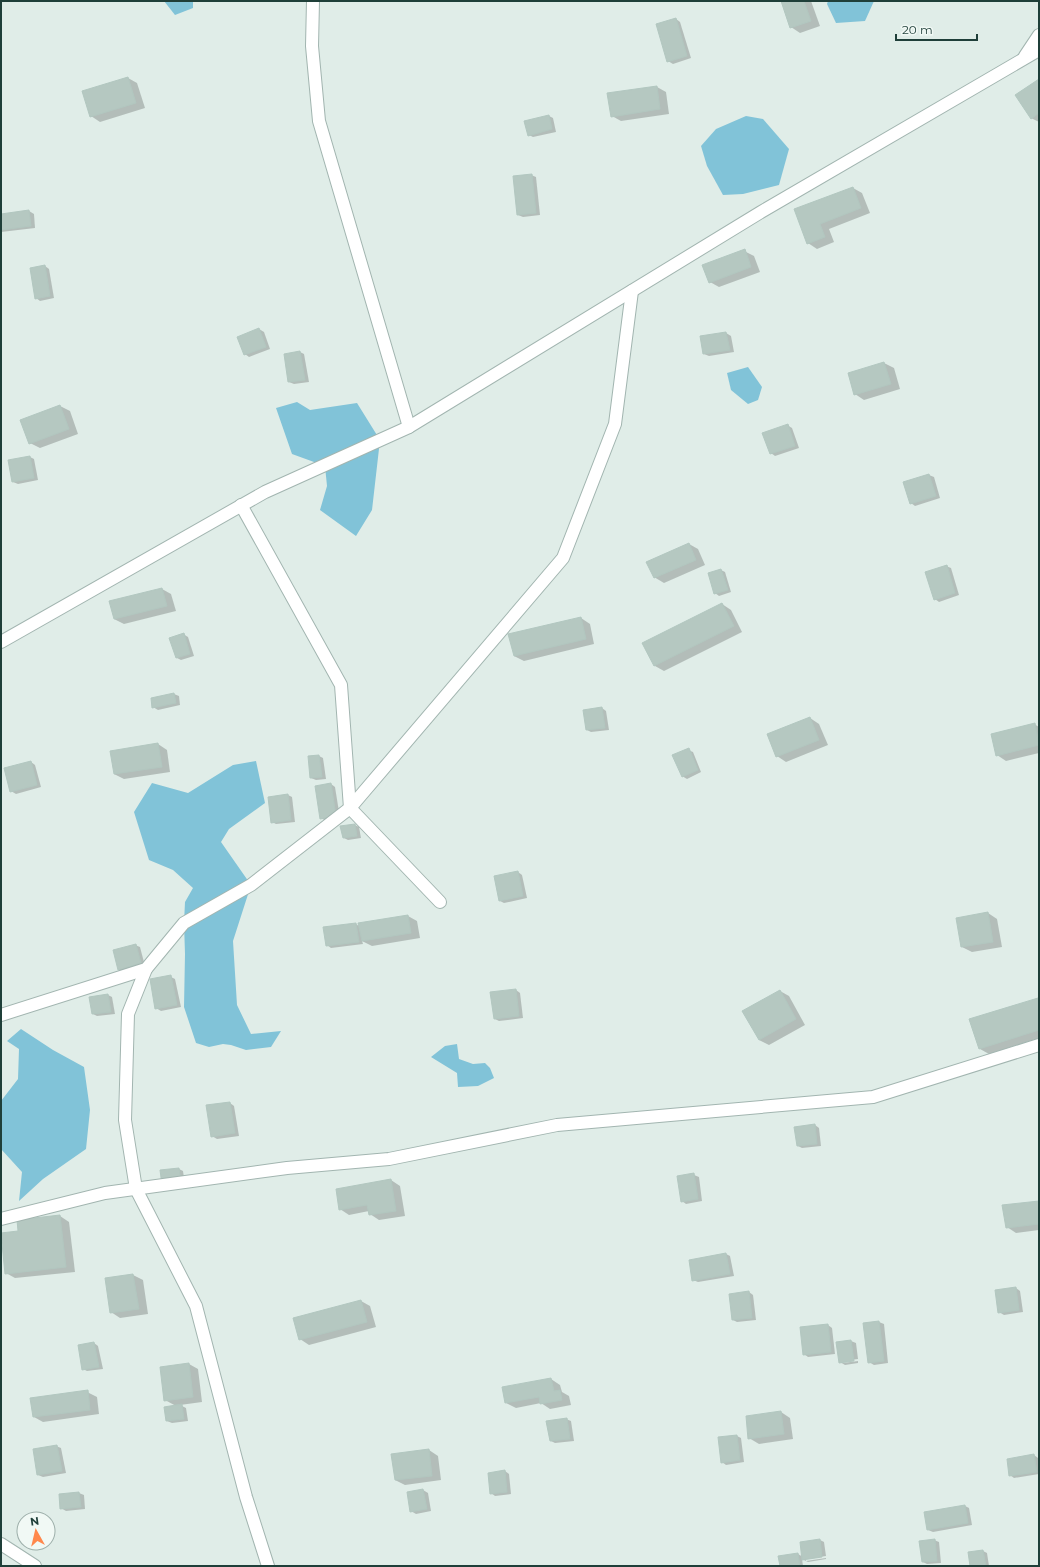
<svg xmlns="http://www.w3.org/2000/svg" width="1040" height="1567" viewBox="0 0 1040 1567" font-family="Montserrat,sans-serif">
<rect width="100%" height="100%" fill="#e0ede8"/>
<g fill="#81c3d8">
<path d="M164,1H193V8L175,15Z"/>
<path d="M828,1H874L865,21L836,23L827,4Z"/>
<path d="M746,116L763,119L789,149L779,185L743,194L723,195L707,166L701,146L716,129Z"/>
<path d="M748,367L762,387L758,400L748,404L731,390L727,373Z"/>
<path d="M297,402L310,410L357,403L380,440L372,510L356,536L320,510L327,486L325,466L292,454L276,408Z"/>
<path d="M256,761L265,803L229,829L221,842L251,885L233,941L237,1005L251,1034L281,1031L271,1047L246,1050L231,1045L223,1044L209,1047L196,1043L184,1007L185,954L184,923L185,902L193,888L173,870L149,860L134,812L152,783L188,793L233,765Z"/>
<path d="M21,1029L53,1050L84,1067L90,1110L86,1149L43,1179L19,1201L22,1172L1,1149V1101L18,1079L19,1049L7,1041Z"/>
<path d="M457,1044L459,1059L473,1064L485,1063L490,1068L494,1078L478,1086L458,1087L457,1073L431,1057L445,1046Z"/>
</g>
<g fill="#0003">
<path d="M782,1H811L820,26L800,33L791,27Z"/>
<path d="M676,19L680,22L691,58L673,64L668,61Z"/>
<path d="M128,78L137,83L145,108L100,122L91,116Z"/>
<path d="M1039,80V122L1031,118Z"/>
<path d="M657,87L666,92L669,114L621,121L612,116Z"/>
<path d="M549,116L553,118L556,132L533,137L529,135Z"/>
<path d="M531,175L536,177L540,215L523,217L518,215Z"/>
<path d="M853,188L862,193L870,213L829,229L834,242L817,249L808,243L795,210Z"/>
<path d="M29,211L34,214L35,228L1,232V215Z"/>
<path d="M744,251L754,256L760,272L719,287L710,282Z"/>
<path d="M45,266L49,269L54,298L40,301L36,298Z"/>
<path d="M259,329L264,332L270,349L249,357L245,354Z"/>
<path d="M726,333L731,336L734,352L709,356L704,354Z"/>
<path d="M300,352L304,354L309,382L294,384L289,382Z"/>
<path d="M884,363L894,368L900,389L864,400L855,394Z"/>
<path d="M60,406L70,411L78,434L40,448L30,443Z"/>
<path d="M787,425L792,428L799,448L775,456L771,453Z"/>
<path d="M30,457L34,459L38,480L18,484L13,482Z"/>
<path d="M929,475L934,477L940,498L915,506L911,503L905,483Z"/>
<path d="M689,544L698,549L705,565L664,583L654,577Z"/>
<path d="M946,566L951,568L959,595L939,602L935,599Z"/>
<path d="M721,570L725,572L731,592L719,596L715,593Z"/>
<path d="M162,589L171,594L176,611L124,624L114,619Z"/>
<path d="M722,604L731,610L742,632L664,671L655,666L644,644Z"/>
<path d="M581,618L590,624L594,644L524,661L514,656Z"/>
<path d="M183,634L188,637L194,656L181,660L177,658Z"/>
<path d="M174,694L179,696L180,705L158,710L153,707L152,699Z"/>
<path d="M602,708L606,711L609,730L591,732L587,730Z"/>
<path d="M810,718L819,724L828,745L786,762L777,756Z"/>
<path d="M1034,724L1039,727V753L1006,761L997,755Z"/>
<path d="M158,744L167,750L170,772L124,779L114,774Z"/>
<path d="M688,750L693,752L701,772L687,779L682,776Z"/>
<path d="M319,756L323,758L326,779L316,780L311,778Z"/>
<path d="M31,762L35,765L41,787L16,794L11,791Z"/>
<path d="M331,784L335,787L340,818L326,821L321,818Z"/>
<path d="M288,795L292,797L295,822L276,824L272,822Z"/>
<path d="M355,825L359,827L361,838L348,840L344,838Z"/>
<path d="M518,872L522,875L527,898L504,903L500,901Z"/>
<path d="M988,913L997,919L1002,947L972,952L962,947Z"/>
<path d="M408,916L417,921L420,938L372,946L362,941L363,944L331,948L327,945L356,924L360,927Z"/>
<path d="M135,945L140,947L145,966L124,972L119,970Z"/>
<path d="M171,977L175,979L181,1007L161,1011L156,1008Z"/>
<path d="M516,990L520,993L523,1018L499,1021L495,1019Z"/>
<path d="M780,991L789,996L805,1025L769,1045L759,1040Z"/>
<path d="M108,995L112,997L115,1014L97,1016L93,1014Z"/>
<path d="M1038,999L1039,1000V1038L989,1054L980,1049Z"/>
<path d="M230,1103L234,1106L239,1136L217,1139L212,1136Z"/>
<path d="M815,1125L819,1128L821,1146L802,1148L798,1146Z"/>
<path d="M179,1169L183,1171L185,1184L161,1171Z"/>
<path d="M694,1175L699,1177L702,1201L686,1204L682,1201Z"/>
<path d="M391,1180L400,1186L405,1216L379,1220L370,1214L369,1211L349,1215L340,1209Z"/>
<path d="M1039,1202V1230L1016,1233L1007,1227Z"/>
<path d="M60,1216L69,1222L75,1272L15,1278L6,1273Z"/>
<path d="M726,1254L730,1256L734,1276L698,1282L693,1280Z"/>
<path d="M133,1275L143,1280L148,1314L120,1318L111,1312Z"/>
<path d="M1016,1288L1020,1291L1023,1312L1004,1315L999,1312Z"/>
<path d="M749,1292L753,1295L756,1320L737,1322L733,1320Z"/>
<path d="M361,1301L370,1306L376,1327L309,1345L300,1339Z"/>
<path d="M879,1322L884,1324L888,1363L874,1365L869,1362L865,1323Z"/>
<path d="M828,1325L832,1328L835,1354L808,1357L804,1354Z"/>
<path d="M851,1341L856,1343L858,1359L843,1361V1363L858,1361V1363L845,1365L840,1362L837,1343Z"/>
<path d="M94,1343L98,1346L103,1369L87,1371L83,1369Z"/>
<path d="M189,1364L198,1369L202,1402L180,1405L186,1408L188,1421L172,1423L167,1421L166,1408L176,1406L165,1400Z"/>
<path d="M551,1379L560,1385L562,1392L569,1396L571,1405L550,1409L541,1403L516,1408L506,1403Z"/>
<path d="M87,1392L97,1397L99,1414L43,1422L34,1417Z"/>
<path d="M781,1412L790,1418L793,1439L759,1444L749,1438Z"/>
<path d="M566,1419L571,1421L574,1441L555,1443L551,1441Z"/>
<path d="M737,1436L741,1438L744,1462L726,1465L722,1462Z"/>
<path d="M56,1446L61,1448L66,1473L43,1477L38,1475Z"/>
<path d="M429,1450L438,1456L441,1480L405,1485L395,1480Z"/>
<path d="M1034,1455L1038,1458L1039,1474L1014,1478L1010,1475Z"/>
<path d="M505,1471L509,1474L511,1494L495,1496L491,1493Z"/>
<path d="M423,1490L428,1493L431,1511L416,1514L411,1511Z"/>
<path d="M79,1493L84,1495L85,1509L66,1511L61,1508L60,1495Z"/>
<path d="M965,1506L969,1508L972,1525L933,1532L928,1530Z"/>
<path d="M820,1540L824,1542L826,1556L806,1559V1561L826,1558V1559L808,1562L802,1559L803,1566H781L798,1554L803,1557Z"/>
<path d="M934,1540L939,1542L941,1563L927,1564L923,1562Z"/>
<path d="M983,1551L987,1553L989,1566H971Z"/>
</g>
<g fill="#b5c8c1" stroke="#b2c7c0">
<path d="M781,1H804L811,21L790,28Z"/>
<path d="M676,18L687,56L667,62L656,24Z"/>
<path d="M128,77L136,103L90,117L82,91Z"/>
<path d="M1039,79V113L1031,119L1015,95Z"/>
<path d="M657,86L660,109L611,117L607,93Z"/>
<path d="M549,115L552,129L528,136L524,121Z"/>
<path d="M532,174L536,213L517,215L513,176Z"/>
<path d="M853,187L861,208L820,224L825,237L807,244L794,209Z"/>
<path d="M29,210L31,226L1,230V214Z"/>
<path d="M745,249L751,267L709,283L702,265Z"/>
<path d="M45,265L50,296L35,299L30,268Z"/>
<path d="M259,328L266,347L244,355L237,337Z"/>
<path d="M726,332L730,350L703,354L700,336Z"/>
<path d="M300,351L305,380L288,382L284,354Z"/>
<path d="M884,362L891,384L854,395L848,373Z"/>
<path d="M60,405L69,429L29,444L20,420Z"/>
<path d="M788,424L795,446L770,454L762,433Z"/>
<path d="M30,456L34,478L12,482L8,460Z"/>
<path d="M929,474L936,496L910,504L903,482Z"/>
<path d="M689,543L696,560L654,578L646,562Z"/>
<path d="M947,565L955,593L934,600L925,572Z"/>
<path d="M721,569L728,590L714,594L708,573Z"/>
<path d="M162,588L167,606L114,619L109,601Z"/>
<path d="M722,603L734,626L654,666L642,643Z"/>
<path d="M581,617L586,639L514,656L508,634Z"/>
<path d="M184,633L190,654L176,658L169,638Z"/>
<path d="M174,693L176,703L152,708L151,698Z"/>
<path d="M602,707L605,728L586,730L583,710Z"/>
<path d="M810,717L819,740L776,757L767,734Z"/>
<path d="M1035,723L1039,745L996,756L991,734Z"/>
<path d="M158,743L162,767L114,774L110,751Z"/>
<path d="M689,748L698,770L682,777L672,755Z"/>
<path d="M319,755L322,777L310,778L308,756Z"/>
<path d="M31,761L37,785L10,792L4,768Z"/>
<path d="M331,783L336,816L320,819L315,786Z"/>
<path d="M288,794L291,820L271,823L268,797Z"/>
<path d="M355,824L357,836L343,838L340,826Z"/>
<path d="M518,871L523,896L499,901L494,876Z"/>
<path d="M988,912L993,942L961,947L956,918Z"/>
<path d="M408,915L411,933L362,941L358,923Z"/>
<path d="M356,923L359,942L326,946L323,927Z"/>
<path d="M136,944L141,963L118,970L113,950Z"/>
<path d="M171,975L177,1005L155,1009L150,979Z"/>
<path d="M516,989L519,1016L494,1019L490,992Z"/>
<path d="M780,990L796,1019L759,1040L742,1011Z"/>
<path d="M108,994L111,1012L92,1014L89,997Z"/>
<path d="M1038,998L1039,1002V1030L979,1049L969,1019Z"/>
<path d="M230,1102L235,1133L211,1137L206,1105Z"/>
<path d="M815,1124L817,1144L797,1146L794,1127Z"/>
<path d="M179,1168L181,1182L162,1185L160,1170Z"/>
<path d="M694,1173L698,1199L681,1202L677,1176Z"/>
<path d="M391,1179L396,1211L369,1215L367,1205L339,1210L336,1189Z"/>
<path d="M1039,1201V1224L1006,1228L1002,1205Z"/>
<path d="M60,1215L66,1267L5,1274L1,1233L18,1231L17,1220Z"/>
<path d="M726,1253L730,1274L692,1281L689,1260Z"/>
<path d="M133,1274L139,1309L110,1313L105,1278Z"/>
<path d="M1016,1287L1019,1310L998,1313L995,1290Z"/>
<path d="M749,1291L752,1318L732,1320L729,1294Z"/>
<path d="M361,1300L367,1322L299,1340L293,1318Z"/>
<path d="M879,1321L884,1361L868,1363L863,1323Z"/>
<path d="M828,1324L831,1352L803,1355L800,1327Z"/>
<path d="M851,1340L854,1361L839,1363L836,1342Z"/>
<path d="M94,1342L99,1367L82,1370L78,1345Z"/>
<path d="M189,1363L193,1397L164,1401L160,1367Z"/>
<path d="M551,1378L554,1391L560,1390L562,1400L540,1404L539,1397L505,1403L502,1387Z"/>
<path d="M88,1390L90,1410L33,1417L30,1398Z"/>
<path d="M182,1404L184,1419L166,1421L164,1407Z"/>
<path d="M781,1411L784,1434L748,1439L746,1416Z"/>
<path d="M567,1418L570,1439L550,1441L546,1421Z"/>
<path d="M737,1435L740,1460L721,1463L718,1437Z"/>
<path d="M57,1445L62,1471L37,1475L33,1449Z"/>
<path d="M429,1449L432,1476L395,1480L391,1454Z"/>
<path d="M1034,1454L1037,1472L1009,1476L1007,1459Z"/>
<path d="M505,1470L507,1492L490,1494L488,1473Z"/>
<path d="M423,1489L427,1509L410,1512L407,1492Z"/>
<path d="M79,1492L81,1507L60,1509L59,1494Z"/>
<path d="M965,1505L968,1523L927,1530L924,1512Z"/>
<path d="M820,1539L822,1557L802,1560L800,1542Z"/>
<path d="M935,1539L937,1561L922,1562L919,1541Z"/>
<path d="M983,1550L986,1566H970L968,1552Z"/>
<path d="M798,1553L800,1566H780L778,1556Z"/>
</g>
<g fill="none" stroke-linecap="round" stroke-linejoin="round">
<g stroke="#a2b5b0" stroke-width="14">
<g id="street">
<path d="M313,1L312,46L319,121L409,427"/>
<path d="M1025,56L1039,35"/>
<path d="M241,505L341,685L350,808L440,902"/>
<path d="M1,642L265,492L409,427L761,212L1039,50"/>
<path d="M146,969L128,1014L125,1120L136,1189L196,1306L246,1497L268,1566"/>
<path d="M1,1015L146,969L184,923L251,885L350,808L563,558L615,424L632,291"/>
<path d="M1,1219L105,1193L287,1168L389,1159L557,1125L873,1097L1039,1045"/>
<path d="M1,1544L35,1566"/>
</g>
</g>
<use href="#street" stroke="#fff" stroke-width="12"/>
</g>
<rect width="1040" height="1567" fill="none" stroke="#1f3f39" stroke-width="4"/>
<g transform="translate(36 1531) rotate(352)"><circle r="19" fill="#f1f9f5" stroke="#9dafaa"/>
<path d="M0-3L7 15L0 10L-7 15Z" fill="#ff884c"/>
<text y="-6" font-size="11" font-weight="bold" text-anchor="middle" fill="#1f3f39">N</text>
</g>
<path d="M896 34v6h81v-6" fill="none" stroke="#1f3f39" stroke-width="2"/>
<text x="902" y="34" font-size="12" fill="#1f3f39" stroke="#f1f9f5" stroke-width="3" paint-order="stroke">20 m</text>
</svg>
